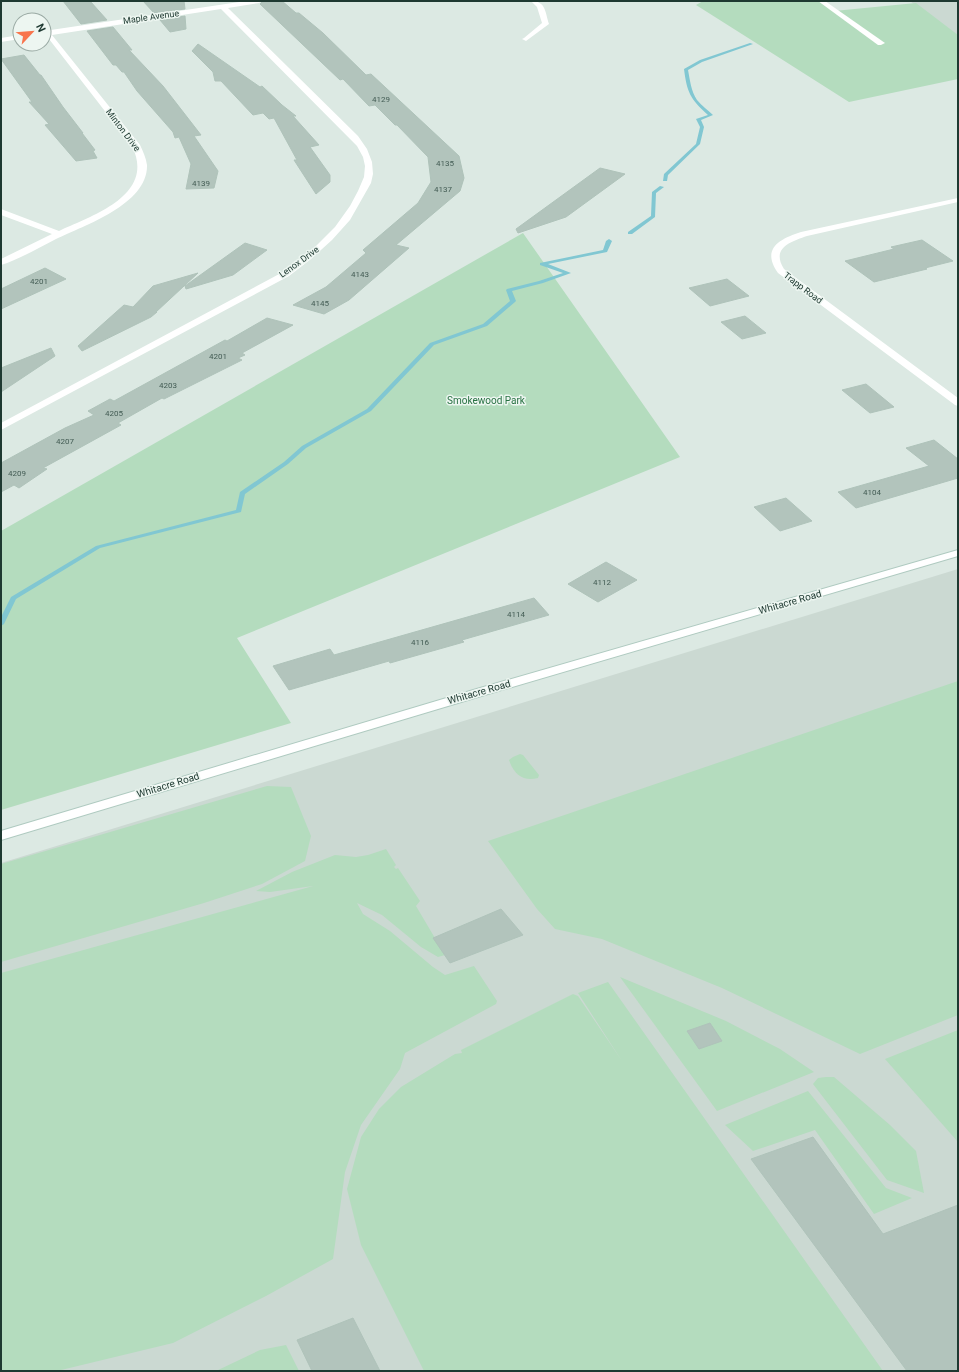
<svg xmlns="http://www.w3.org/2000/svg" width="959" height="1372" viewBox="0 0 959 1372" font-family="Roboto,sans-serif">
<rect width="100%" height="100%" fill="#dce9e3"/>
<g fill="#cbd9d2">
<path d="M910,1H958V37L929,16Z"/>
<path d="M958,569V1371H1V863Z"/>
</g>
<g fill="#b4dcbe">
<path d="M703,1H822L834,11L916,3L958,35V79L849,102L696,5Z"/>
<path d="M523,233L680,457L237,638L291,723L1,810V531Z"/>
<path d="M958,681V1015L860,1054L722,988L602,939L555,929L537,909L488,841Z"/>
<path d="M520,754L523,755L539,775L538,778C524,782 514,775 509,760L513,757Z"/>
<path d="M267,786L291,787L311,836L305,861L262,884L204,903L1,962V864Z"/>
<path d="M386,849L396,865L394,867L396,869L398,868L420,901L416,906L445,955L438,957L421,947L382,915L357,903L363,914L390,931L433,967L445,975L474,966L497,1001L496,1004L405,1053L400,1069L361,1125L345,1172L333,1259L266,1296L173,1343L57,1371H1V973L313,886L270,892L256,891L292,872L335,855L356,857L368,855Z"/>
<path d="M620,977L726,1021L780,1049L814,1072L717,1111Z"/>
<path d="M608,982L883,1371H424L361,1245L347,1189L361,1137L379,1109L401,1087L455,1054L462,1053L461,1050L573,994L578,996L622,1061L578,993Z"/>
<path d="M958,1030V1142L885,1059Z"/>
<path d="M826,1077H834L890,1125L916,1151L924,1193L887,1180L813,1084L818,1078Z"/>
<path d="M808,1091L886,1188L912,1198L874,1214L815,1130L753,1151L725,1125Z"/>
<path d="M286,1345L299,1371H216L260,1350Z"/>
</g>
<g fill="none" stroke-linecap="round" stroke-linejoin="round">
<g fill="#81c7d2" fill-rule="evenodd">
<path d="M750,43L753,44L702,62L688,70C690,80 691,91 697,100C702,106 708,110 713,115L701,120L704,127L700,144L668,175L667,181H663L664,174L696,144L700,127L696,119L708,115C690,99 687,92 684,69L700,60Z"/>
<path d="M660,186L664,187L656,193L655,217L632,234H628V232L651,216L652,192Z"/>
<path d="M609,239L612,241L607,252L548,264L571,273L543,283L512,291L516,301L515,302L487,326L434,345L371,411L306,448L288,464L245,494L241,512L100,548L16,599L4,624L1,626V617L11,597L96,546L236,510L240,492L284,462L302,446L367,409L430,343L483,324L510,301L506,290L507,289L539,281L563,273L540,265V263L603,250L606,241Z"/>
</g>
</g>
<g fill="#b2c4bc" stroke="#afc3ba">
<path d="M63,1H90L107,20L81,24Z"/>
<path d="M143,1H184L185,9L154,13Z"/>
<path d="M263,1H282L296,13H299L323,33L366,75L371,74L459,156L464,178L460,191L396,245L409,248L349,300L324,314L293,305L326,287L366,253L363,250L418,203L431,182L428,157L397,125H395L375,105L369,106L343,79L340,80L260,4Z"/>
<path d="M185,16L186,29L170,32L160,20Z"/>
<path d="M113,27L132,50H129L163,86L201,135L194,136L218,171L214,188L186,189L191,164L179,137L175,138L173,132L137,91L124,72H122L116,65H113L87,31Z"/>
<path d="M198,44L260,87L262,86L282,105L296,116H293L319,145L310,147L330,175V182L316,194L294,160H297L274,118L269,119L263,113L253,115L221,81H215L213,72L192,51Z"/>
<path d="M24,55L40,75H41L63,107L83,133H82L95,150L93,151L97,158L76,161L45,125L49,124L29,102H32L1,59Z"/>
<path d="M600,168L625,174L566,217L518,233L516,229Z"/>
<path d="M922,240L953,261L925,268L927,269L874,282L845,261L894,249L891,247Z"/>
<path d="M245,243L267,250L233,275L186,289L185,286Z"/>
<path d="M45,268L66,279L1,309V289Z"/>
<path d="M198,273L156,312H157L151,317L82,351L78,346L124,305L133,307L153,286Z"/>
<path d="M727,279L749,296L710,306L689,288Z"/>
<path d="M745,316L766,333L742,339L721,322Z"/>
<path d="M267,318L293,325L242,353L245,355L238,358L242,360L164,399L162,398L118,423L121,425L43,468L47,469L19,488L14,485L1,492V463L65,428L94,415L88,411L110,399L114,401L225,340L227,341Z"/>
<path d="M51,348L55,356L1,392V368Z"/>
<path d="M866,384L894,407L870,413L842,390Z"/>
<path d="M934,440L958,459V478L856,508L838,492L929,466L906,448Z"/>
<path d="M786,498L812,521L780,531L754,507Z"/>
<path d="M606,562L637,580L598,602L568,584Z"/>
<path d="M534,598L549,615L462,640L464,642L390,663L389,661L289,690L273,666L330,649L334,655Z"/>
<path d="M501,909L523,935L450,963L433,938Z"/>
<path d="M710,1023L722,1041L699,1049L687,1031Z"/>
<path d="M813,1137L883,1234L958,1205V1371H907L751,1159Z"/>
<path d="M353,1318L380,1371H312L297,1340Z"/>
</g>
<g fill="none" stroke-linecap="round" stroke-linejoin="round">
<g stroke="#afcac0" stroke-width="2">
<path id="secondary" d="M958,550V556L488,694L1,840V831L480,688Z"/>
</g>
<g fill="#fff" fill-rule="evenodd">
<path d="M246,1H262L259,3L228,8L358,136L367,149L372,162L373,174L371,183L350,220L332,240L311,259L289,276L1,430V423L283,272L294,264L316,246L335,227L350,206L358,191L364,177L365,166L363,157L357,146L221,9L52,35L140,145C143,151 146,158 147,165C148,204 85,225 56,239C40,247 18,260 1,265V259L52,234L1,215V209L59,231C94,215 156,195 132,146L49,39L44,36V31Z"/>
<path d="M531,1C546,1 545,12 549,24L526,41L522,39L524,38L542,23L537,7Z"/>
<path d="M818,1H825L885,43L881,45H878Z"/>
<path d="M20,35V39L1,42V38Z"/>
<path d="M958,198V202L807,236C790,242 771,248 784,269L958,398V406L955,405L778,273C761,249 779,239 801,232Z"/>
</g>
<use href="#secondary" fill="#fff" fill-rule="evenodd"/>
</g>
<g text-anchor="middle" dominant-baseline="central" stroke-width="3" stroke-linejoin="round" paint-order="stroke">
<g font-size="8" fill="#435c54">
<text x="381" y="99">4129</text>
<text x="445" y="163">4135</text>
<text x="201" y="183">4139</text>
<text x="443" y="189">4137</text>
<text x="360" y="274">4143</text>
<text x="39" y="281">4201</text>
<text x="320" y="303">4145</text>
<text x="218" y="356">4201</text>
<text x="168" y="385">4203</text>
<text x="114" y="413">4205</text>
<text x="65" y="441">4207</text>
<text x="17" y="473">4209</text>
<text x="872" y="492">4104</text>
<text x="602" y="582">4112</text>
<text x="516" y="614">4114</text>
<text x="420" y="642">4116</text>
</g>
<g font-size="9" fill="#1e3931" stroke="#edf6f1">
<text transform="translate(151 17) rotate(-8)">Maple Avenue</text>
<text transform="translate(123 130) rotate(53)">Minton Drive</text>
<text transform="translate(299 262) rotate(-36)">Lenox Drive</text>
<text transform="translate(803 288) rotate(37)">Trapp Road</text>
</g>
<g font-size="10" fill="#277142" stroke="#edf6f1">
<text x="486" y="400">Smokewood Park</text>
</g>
<g font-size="10" fill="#1e3931" stroke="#edf6f1">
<text transform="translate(790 602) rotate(-16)">Whitacre Road</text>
<text transform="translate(479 692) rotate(-16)">Whitacre Road</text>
<text transform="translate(168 785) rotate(-17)">Whitacre Road</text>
</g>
</g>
<rect width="959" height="1372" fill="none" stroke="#1e3931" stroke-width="4"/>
<g transform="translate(32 32) rotate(64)"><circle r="19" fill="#edf6f1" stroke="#9aaaa4"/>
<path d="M0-3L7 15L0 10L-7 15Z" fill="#f8744c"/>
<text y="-6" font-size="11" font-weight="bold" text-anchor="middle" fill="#1e3931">N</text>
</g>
</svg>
